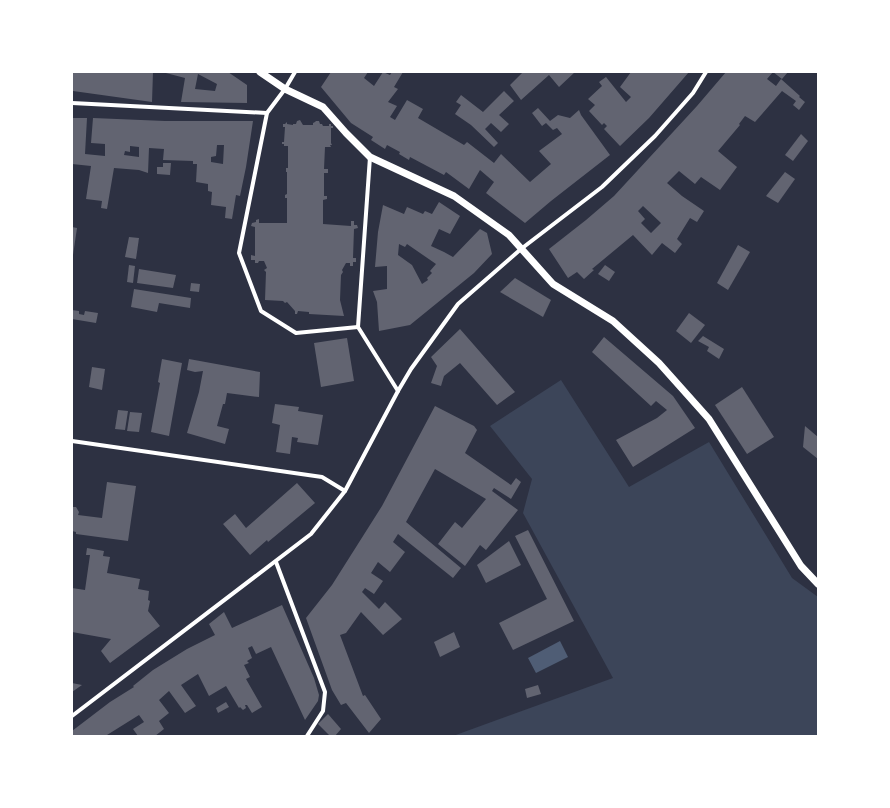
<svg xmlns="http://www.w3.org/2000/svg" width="890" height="808" viewBox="0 0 890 808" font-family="'PT Sans',sans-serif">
<rect width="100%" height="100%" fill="#2d3142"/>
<path fill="#3c4559" d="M561,380L629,487L709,442L792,578L818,597V736H453L613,678L523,513L532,479L490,426Z"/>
<path fill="#4f5d75" d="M560,641L568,657L536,673L528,658Z"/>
<g fill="#626471" fill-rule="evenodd">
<path d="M72,72H153L152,102L73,91Z"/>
<path d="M162,72H228L247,85V103L181,102L185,78ZM198,74L217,84L215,91L195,89Z"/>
<path d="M331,72H368L364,78L374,86L383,72L390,75L392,72H403L394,87L398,89L388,102L397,106L390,117L395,120L407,100L423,109L418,118L464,145L467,142L494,163L501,154L530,182L551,164L539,151L562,134L557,128L553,130L546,123L542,126L532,113L538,108L550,121L558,115L570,118L579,110L581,115L610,155L551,201L525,223L486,193L494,182L480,170L469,189L446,172L444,175L410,157L409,160L399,154L400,152L387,145L385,149L371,140L373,137L351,123L321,87Z"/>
<path d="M523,72H575L559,87L549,75L521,100L510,85Z"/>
<path d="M631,72H689L649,118L620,146L604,129L607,126L604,123L602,125L589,111L595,105L588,99L602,86L599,82L606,77L626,102L631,97L620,87Z"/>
<path d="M726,72H788L782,79L773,72L767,79L776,86L781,79L800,96L799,97L805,102L799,110L793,105L796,101L782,91L755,122L745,116L739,124L740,125L718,151L737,167L720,190L701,177L695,184L679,171L667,183L682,196L704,211L697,222L690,218L677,239L682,244L675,253L662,243L652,255L633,235L592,269L594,270L584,279L577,272L568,278L549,249L586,220L614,196L697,106ZM643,206L661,223L651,233L641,223L645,219L638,211Z"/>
<path d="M504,91L514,101L499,115L509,124L501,132L491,123L485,129L498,143L494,147L471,125L455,114L461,105L456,102L461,95L483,112Z"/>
<path d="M72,118H87L85,154L105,156V144L91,143L93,118L165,121H253L246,167L240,196L236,195L232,219L225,218L226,207L211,205L212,192L208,191V184L196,182L197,164H193V161L163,160L164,149L149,148L148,173L139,170L114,168L107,209L101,208L102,201L86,199L91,166L72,164ZM217,145H224L223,164L211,162V157L216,156ZM130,146L139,147V157L124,155L125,151L130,152Z"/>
<path d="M300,120L303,125H313V123L315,122L316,121H319L320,124H322L323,126H329V124H331V126H333V128H331V143L332,145H330L331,147H325L324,169H328V173H324V196H327V199L323,200V224L351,226V221H354V225H357L358,228L354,229L353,258H356V262H353V266H350V263H346L342,270L343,272L341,275L340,300L344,316L309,314V312L298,311L297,314H295V311L287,302L285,303L283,301L265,300L266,272L264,270L267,268L264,261H259L258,263H255V260H251V255L255,256V227L251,226L252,223L256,222V220L259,219V223H287V198H285V195L287,194V172H286V168H288V146H284V144H282V142H284L285,127H283V124H285L287,122V124L293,125V124H296L297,121Z"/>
<path d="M801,134L808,141L793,161L785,155Z"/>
<path d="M163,163H171L170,175L157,174V167H163Z"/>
<path d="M785,172L795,179L778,203L766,196Z"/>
<path d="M439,202L460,216L450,234L439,229L431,246L444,252L453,257L480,229L487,233L492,254L474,273L410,325L379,331L377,302L373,291L387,289V266L375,267L378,232L383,205L404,214L407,207L423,214L425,211L432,214ZM399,244L405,247L407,244L436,264L430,271L432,273L427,278L428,280L422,284L412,265L398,255Z"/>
<path d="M72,227L77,228L73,255H72Z"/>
<path d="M129,237L139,238L136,259L125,257Z"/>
<path d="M738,245L750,252L728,290L717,283Z"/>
<path d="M129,265L135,266L133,283L127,282Z"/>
<path d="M605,265L615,272L609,281L598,274Z"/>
<path d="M139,269L176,275L173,288L137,283Z"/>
<path d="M515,278L551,300L543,317L500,292Z"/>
<path d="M191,283L200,284L199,292L190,291Z"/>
<path d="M134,289L191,298L190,308L159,303L157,312L131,307Z"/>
<path d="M72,310L79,311V314L84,315L85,311L98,313L96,323L72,319Z"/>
<path d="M689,313L705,325L691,343L676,331Z"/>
<path d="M460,329L515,392L497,405L460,363L444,376L441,386L431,383L437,366L431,357Z"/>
<path d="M703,336L724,349L719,359L707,351L709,347L698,341Z"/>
<path d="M604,337L673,396L695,428L633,467L616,440L657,418L667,410L656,401L651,406L592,352Z"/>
<path d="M347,338L354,381L321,387L314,343Z"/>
<path d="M162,359L182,363L169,436L151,432L160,383L158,382Z"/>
<path d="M189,359L260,372L259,397L227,393L225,404H223L217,426L229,429L225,444L187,433L199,392L203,371L195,372L187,370Z"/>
<path d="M92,367L105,369L102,390L89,387Z"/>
<path d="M742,387L774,437L747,454L715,405Z"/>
<path d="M275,404L299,407L298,411L323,415L318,445L297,442L298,438L292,437L290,454L276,452L280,425L272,423Z"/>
<path d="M435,406L474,426L477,430L465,453L511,485L516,478L521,482L511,499L494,488L492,491L518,510L486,550L480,545L465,566L438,544L455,522L462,528L486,499L435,469L406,522L461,568L453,578L398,534L393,542L405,552L390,572L378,562L371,573L383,581L374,594L365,588L362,592L379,609L385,602L402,619L383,635L361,612L346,633L340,635L363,696L365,695L381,719L369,733L346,703L341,705L332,690L306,618L332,585L382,506Z"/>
<path d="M118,410L128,411L125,430L115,429Z"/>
<path d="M130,412L142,413L139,432L127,431Z"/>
<path d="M805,426L818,437V459L803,447Z"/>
<path d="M107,482L136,486L128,541L76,534V532L72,531V507H76L79,512L78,515L102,518Z"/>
<path d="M297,483L315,503L268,542L267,540L250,555L223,524L235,514L246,528Z"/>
<path d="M528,530L574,621L513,650L499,623L547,599L515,536Z"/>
<path d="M509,541L521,565L486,583L477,565Z"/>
<path d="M87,548L104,551L103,556L110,557L107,573L140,579L138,589L149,591L148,600L150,601L148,611L160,626L110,663L101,651L111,639L72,632V588L85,590L90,555H86Z"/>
<path d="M282,605L314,678L319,695L318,701L305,720L271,647L256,654L252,646L248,648L252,658L247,661L249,663L244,665L250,677L246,679L262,707L252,713L247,705H245L246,708L243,710L240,707L239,708L226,686L209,696L198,674L181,685L196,706L185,713L169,691L159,700L169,713L159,721L164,729L155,736H138L133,729L144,722L139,715L107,735V736H72V731L110,702L134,687L133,686L153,670L187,649L215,635L209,624L224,612L232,628Z"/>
<path d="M454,632L460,647L440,657L434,642Z"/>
<path d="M72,683L82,685L72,692Z"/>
<path d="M538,685L541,694L527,698L525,689Z"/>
<path d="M226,702L229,707L218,713L216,708Z"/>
<path d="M328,714L341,729L335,736H330L318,724Z"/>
</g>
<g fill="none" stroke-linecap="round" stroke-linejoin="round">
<g stroke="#fff" stroke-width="4">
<path d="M295,72L285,89L267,113L239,253L261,311L296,333L358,327"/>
<path d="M72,103L267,113"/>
<path d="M370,157L358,327L398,391"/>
<path d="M72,441L322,477L345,491"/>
<path d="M276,562L325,692L323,711L307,736"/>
<path d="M72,716L311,534L345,491L398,391L411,369L458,304L521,249L602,187L655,136L693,93L706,72"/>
</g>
<path stroke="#fff" stroke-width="7" d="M260,72L285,89L323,107L346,133L370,157L454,196L509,235L553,284L613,321L659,363L709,419L801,566L818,584"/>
</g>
<rect width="890" height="808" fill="none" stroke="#ffffff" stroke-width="146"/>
</svg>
